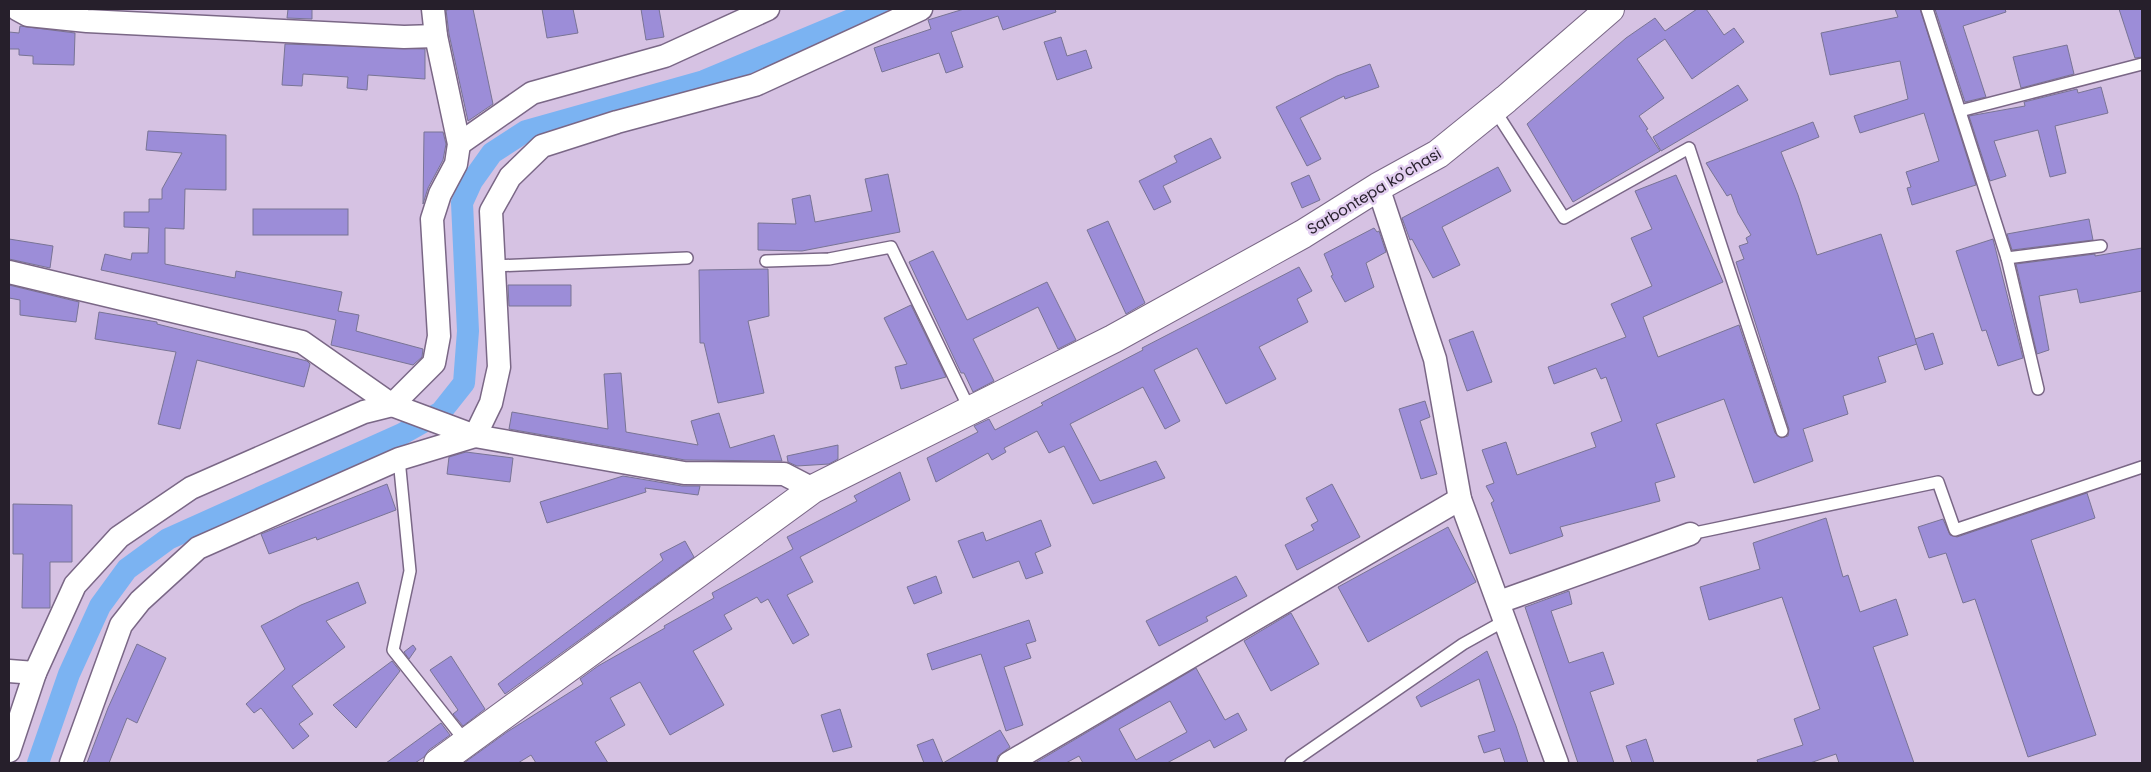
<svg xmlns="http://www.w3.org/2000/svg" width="2151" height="772" viewBox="0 0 2151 772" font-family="Poppins,sans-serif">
<rect width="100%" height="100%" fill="#d6c2e3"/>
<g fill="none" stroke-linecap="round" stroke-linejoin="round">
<path stroke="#7bb3f2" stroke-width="22" d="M38,763L69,674L100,606L127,569L168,539L402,434L441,412L464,383L468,331L462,203L472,181L492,153L526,131L704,81L877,9"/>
</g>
<g fill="#9c8dd8" stroke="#797495" fill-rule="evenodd">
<path d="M288,9H312V19L287,18Z"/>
<path d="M452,9H473L493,104L468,121L449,34L446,10Z"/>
<path d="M542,9H573L578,33L547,38Z"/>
<path d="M641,9H659L664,37L646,40Z"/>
<path d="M964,9H1055L1056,12L1003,30L998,16L951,32L963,67L946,73L939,53L882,72L874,48L931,29L928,20Z"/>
<path d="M1697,9H1706L1724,35L1734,28L1744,42L1692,79L1665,39L1637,59L1664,98L1639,116L1648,129L1646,130L1660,151L1573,202L1527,124L1626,38L1655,18L1665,31Z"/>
<path d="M1895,9H1920L1976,185L1912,205L1907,188L1911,187L1906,172L1939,161L1924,113L1860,133L1854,116L1908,99L1900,61L1830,75L1821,33L1898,17Z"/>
<path d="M1935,9H2005L2006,12L1963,26L1986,97L1965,102Z"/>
<path d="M2119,9H2142V57L2135,58Z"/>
<path d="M20,26L75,33L74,65L33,64V56L19,55V49H9V32L19,33Z"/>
<path d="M1061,37L1067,56L1086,50L1092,68L1057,80L1044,42Z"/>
<path d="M285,44L425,49V79L368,75L367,90L347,88L348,77L303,74L302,86L282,85Z"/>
<path d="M2067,45L2074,74L2021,88L2013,57Z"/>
<path d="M1370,64L1379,87L1345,99L1344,96L1300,118L1321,159L1307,166L1276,107L1337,76Z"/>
<path d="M1738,85L1748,100L1661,151L1653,137Z"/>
<path d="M2101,87L2108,113L2055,126L2066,173L2050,177L2038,130L1994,141L2006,176L1990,181L1969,116L2025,106L2024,102L2077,89L2078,93Z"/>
<path d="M1813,122L1819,137L1781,152L1798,195L1817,255L1881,234L1917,344L1878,357L1886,382L1843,396L1848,414L1803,429L1813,461L1754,483L1724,399L1656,424L1675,477L1655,483L1660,501L1560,527L1563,536L1510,554L1491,503L1494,501L1486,486L1494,483L1482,450L1506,442L1517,475L1596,447L1591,433L1622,421L1606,377L1601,379L1596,368L1554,384L1548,367L1626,337L1611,304L1652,286L1631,238L1652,229L1635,191L1676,175L1723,282L1643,317L1658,357L1739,325L1775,433L1781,438L1788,436L1789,429L1736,262L1744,259L1739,246L1748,243L1746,238L1751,235L1738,213L1731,194L1727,196L1706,163Z"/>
<path d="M148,131L226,135V190L185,189L184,229L165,228V264L235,278L236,271L342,292L338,311L359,315L356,331L423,349L422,357L413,365L331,345L336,320L101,270L105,254L131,260L132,253H148L149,228L124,227V212H149V199H162V189L182,153L146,150Z"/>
<path d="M424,132H443L446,144L443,160L428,188L423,204Z"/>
<path d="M1211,138L1221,158L1163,186L1171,202L1154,210L1139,181L1177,162L1174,156Z"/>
<path d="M1498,167L1511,191L1442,227L1460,265L1433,278L1412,239L1410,240L1402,218Z"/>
<path d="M888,174L900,232L802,251L758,250V223L796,224L792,199L810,195L815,222L872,211L865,179Z"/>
<path d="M1309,175L1320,200L1302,208L1291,183Z"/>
<rect x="253" y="209" width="95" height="26"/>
<path d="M2089,219L2093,240L2012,250L2007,234Z"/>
<path d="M1108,221L1145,303L1126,314L1087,230Z"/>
<path d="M1374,228L1377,232L1379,231L1386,252L1366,263L1374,287L1345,302L1331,276L1333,275L1324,254Z"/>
<path d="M9,239L53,246L50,268L9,259Z"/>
<path d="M1993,239L2023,358L1998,366L1986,330L1982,331L1956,251Z"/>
<path d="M2142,248V291L2080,303L2077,289L2039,296L2049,350L2037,354L2016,264L2095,254V256Z"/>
<path d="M933,251L967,320L1047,282L1076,340L1058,349L1038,307L973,339L994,381L973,392L964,373H961L909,262Z"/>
<path d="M1299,267L1312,291L1297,299L1308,322L1259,347L1276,379L1226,404L1197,348L1154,370L1180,421L1165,429L1143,387L1070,424L1100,481L1156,461L1165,478L1093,504L1064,446L1049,453L1037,431L1004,448L1006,452L992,460L988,453L936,482L927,458L978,432L974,426L989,419L995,430L1043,405L1041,403L1143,350L1142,348Z"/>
<path d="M768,269L769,316L748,321L764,393L718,403L704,343H700L699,270Z"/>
<path d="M9,285L79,302L76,322L20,315V300L9,298Z"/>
<path d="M508,285H571V306H509Z"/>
<path d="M911,305L946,377L901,389L895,367L907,364L884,318Z"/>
<path d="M99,312L157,322V324L307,361L310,364L304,387L197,360L180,429L158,424L176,352L95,339Z"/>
<path d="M1473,331L1492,382L1467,391L1449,340Z"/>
<path d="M1933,333L1943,364L1925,370L1915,339Z"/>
<path d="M621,373L626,432L698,445L691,421L719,413L730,448L774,435L782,461L685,460L509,429L512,412L608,429L604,374Z"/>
<path d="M1425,401L1430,417L1420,421L1437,474L1421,479L1399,409Z"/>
<path d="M838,445V459L829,464L797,466L788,462L787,456Z"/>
<path d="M466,452L513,458L510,482L447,474L449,457Z"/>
<path d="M900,472L910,500L800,557L813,582L787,595L809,635L793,644L768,599L761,603L757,597L724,615L732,629L693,651L724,705L670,735L640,682L610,698L625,725L595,742L608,763H536L531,755L518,763H464L507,732L583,684L580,679L598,666L665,628L664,626L714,598L712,593L793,549L787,537L857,501L854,496Z"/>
<path d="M623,476L682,486H700L698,495L645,488L646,492L547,523L540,502Z"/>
<path d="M387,484L396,510L317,540L316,537L269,554L261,534Z"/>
<path d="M1332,484L1360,537L1297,570L1285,545L1314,530L1311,525L1318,521L1306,498Z"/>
<path d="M2087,493L2095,518L2031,540L2096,735L2028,757L1975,599L1963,603L1946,553L1929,558L1918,527L1943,519L1950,535L1957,537Z"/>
<path d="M13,504L72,505V562H50V608H22L23,554H13Z"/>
<path d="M1826,518L1843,577L1848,575L1860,612L1896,599L1908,635L1873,647L1914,763H1839L1836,754L1810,763H1758L1757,760L1803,745L1794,719L1820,709L1782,597L1709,620L1700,587L1760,569L1753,543Z"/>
<path d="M1041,520L1051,546L1035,553L1043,573L1026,579L1019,561L973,578L958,541L983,532L986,541Z"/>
<path d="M1448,527L1476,582L1368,642L1338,587Z"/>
<path d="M685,541L694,557L505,694L498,684L663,560L660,554Z"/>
<path d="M936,576L942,593L914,604L907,587Z"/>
<path d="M1236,576L1247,596L1206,617L1208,621L1159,646L1146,621Z"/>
<path d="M358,582L366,603L326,621L345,647L292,686L313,714L299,724L309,736L293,749L261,708L254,713L246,704L285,669L261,626L301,605Z"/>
<path d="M1569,591L1572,604L1551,611L1569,663L1603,652L1614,684L1590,692L1614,763H1578L1525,607Z"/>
<path d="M1291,613L1319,664L1271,691L1244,641Z"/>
<path d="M1029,620L1036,641L1026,644L1031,658L1004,667L1023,725L1006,731L981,654L932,670L927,654Z"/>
<path d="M137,644L166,658L137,723L127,718L109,763H87L108,708Z"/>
<path d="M413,645L416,649L409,659L404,652Z"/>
<path d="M1487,651L1516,726L1528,763H1505L1500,748L1484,753L1478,736L1495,731L1479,679L1421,707L1416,697Z"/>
<path d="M451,656L485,709L463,726L453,714L458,710L430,670Z"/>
<path d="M392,661L400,671L356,728L333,705Z"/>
<path d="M1196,668L1225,720L1238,713L1247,730L1214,748L1210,740L1167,763H1083L1079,756L1066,763H1035ZM1170,701L1187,732L1136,760L1119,729Z"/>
<path d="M840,709L852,747L833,752L821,715Z"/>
<path d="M441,723L450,735L429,750L424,757L415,763H386Z"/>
<path d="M1000,730L1010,747L998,756L996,763H924L917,745L933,739L943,763Z"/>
<path d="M1646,739L1654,763H1632L1626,746Z"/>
</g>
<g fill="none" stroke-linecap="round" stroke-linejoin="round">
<g stroke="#7a6786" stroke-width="14">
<g id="service">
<path d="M1927,9L2007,258L2038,389"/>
<path d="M1494,109L1564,218L1689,148L1782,431"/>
<path d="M1960,111L2142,64"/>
<path d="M2007,258L2101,246"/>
<path d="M766,261L829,259L891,247L970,410"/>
<path d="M494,266L687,258"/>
<path d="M399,459L410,571L393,650L466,742"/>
<path d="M1690,534L1938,482L1955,530L2142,467"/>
<path d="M1291,763L1463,644L1506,620"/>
</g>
</g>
<g stroke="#7a6786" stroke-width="25">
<g id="minor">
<path d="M17,9L28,15L87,21L404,37L436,36"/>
<path d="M459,144L532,93L665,56L768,9"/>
<path d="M1378,187L1435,359L1460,499L1557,763"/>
<path d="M9,272L302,342L392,405L475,436L684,473L784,474L813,489"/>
<path d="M1499,602L1690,534"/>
<path d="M9,671L35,673"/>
<path d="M9,751L35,673L75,585L119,537L191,488L364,412L392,405L434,363L439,336L432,219L440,194L456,164L459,144L436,36L433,9"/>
<path d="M71,763L121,625L140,601L198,548L399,459L475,436L491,403L499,367L491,211L510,177L542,146L617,122L755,85L921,9"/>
<path d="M1009,763L1460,499"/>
</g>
</g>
<g stroke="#7a6786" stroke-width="30">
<path id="tertiary" d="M438,763L813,489L1113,339L1303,234L1378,187L1438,154L1506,99L1610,9"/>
</g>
<use href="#service" stroke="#fff" stroke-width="11"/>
<use href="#minor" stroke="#fff" stroke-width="22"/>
<use href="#tertiary" stroke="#fff" stroke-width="28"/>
</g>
<g text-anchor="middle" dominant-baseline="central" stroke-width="5" stroke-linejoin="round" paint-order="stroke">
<g font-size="15" fill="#261f2b" stroke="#e3cff1">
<text transform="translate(1374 191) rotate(-31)">Sarbontepa ko'chasi</text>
</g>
</g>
<rect width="2151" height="772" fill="none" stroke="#261f2b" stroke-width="20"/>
</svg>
